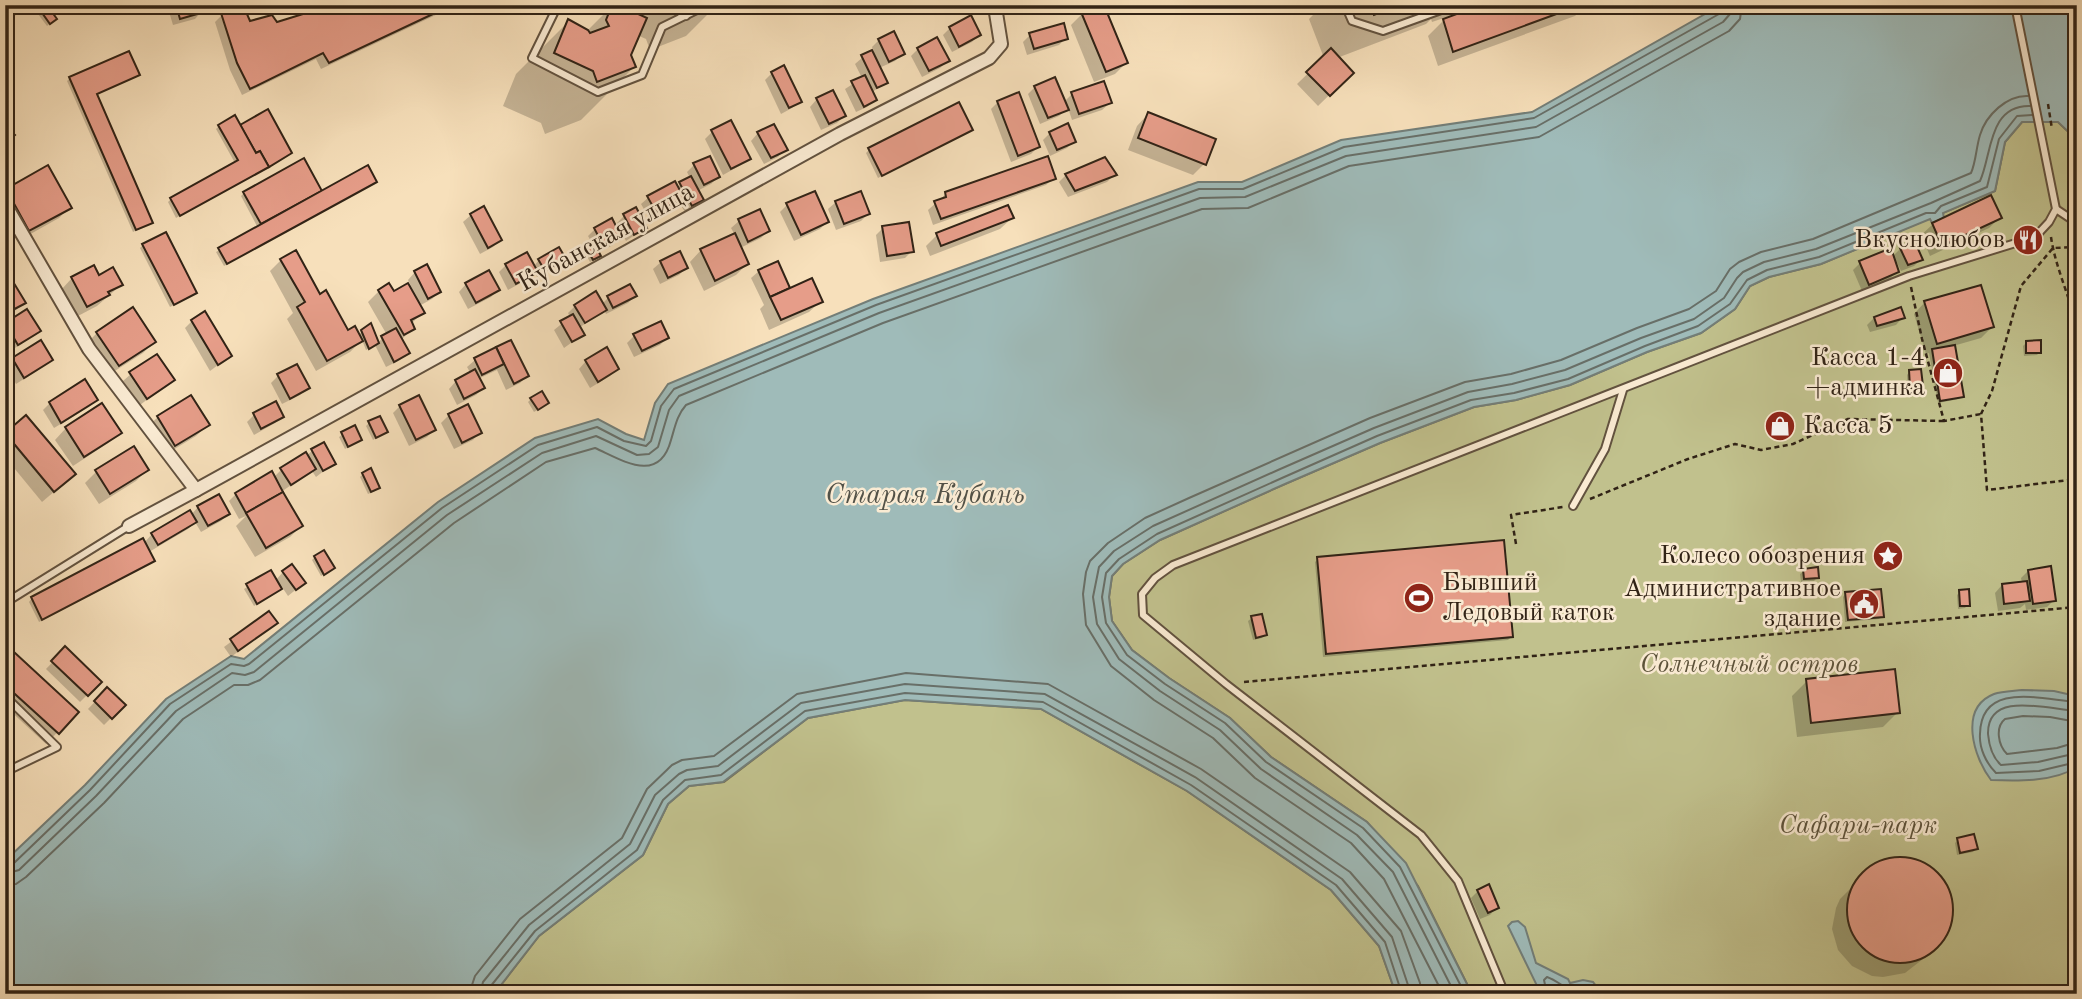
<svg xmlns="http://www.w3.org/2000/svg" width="2082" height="999" viewBox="0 0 2082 999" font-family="'Old Standard TT',serif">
<rect width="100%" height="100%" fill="#f7e0bb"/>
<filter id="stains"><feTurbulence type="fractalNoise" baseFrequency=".00286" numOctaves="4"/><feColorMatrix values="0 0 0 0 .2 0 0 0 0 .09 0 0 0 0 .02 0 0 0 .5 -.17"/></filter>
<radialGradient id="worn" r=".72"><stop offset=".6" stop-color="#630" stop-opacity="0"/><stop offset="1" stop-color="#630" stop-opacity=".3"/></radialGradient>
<g fill="#c1c18d" stroke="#797252" stroke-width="2">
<path d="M2022,122H2058L2077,140V994H1472L1418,886L1367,822L1271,757L1230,718L1169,678L1132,650L1112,621L1109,597L1112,576L1123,564L1160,540L1285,484L1380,443L1474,407L1516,400L1570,385L1647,352L1701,333L1735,309L1750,286L1769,277L1821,264L1995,191L2005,142Z"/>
<path d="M905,700L1041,709L1187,791L1331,890L1379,946L1396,994H494L539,936L643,855L668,804L689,786L724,782L808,718Z"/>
</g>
<g fill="#9fbbb9" stroke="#737e78" stroke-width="2">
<path d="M1721,5H2077V140L2058,122H2022L2005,142L1995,191L1943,213L1944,218L1932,223L1930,219L1821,264L1769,277L1750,286L1735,309L1701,333L1647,352L1570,385L1516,400L1474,407L1380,443L1285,484L1160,540L1123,564L1112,576L1109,597L1112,621L1132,650L1169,678L1230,718L1271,757L1367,822L1406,863L1472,994H1396L1379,946L1331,890L1187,791L1041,709L905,700L808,718L723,782L689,786L668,804L643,855L539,936L494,994H5V861L85,785L166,699L231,656L244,659L438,502L535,438L598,419L626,434L644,440L655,403L668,384L873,299L1198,182H1242L1341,140L1532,112Z"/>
<path d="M2022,690L2054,691L2076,696L2077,767C2054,782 2018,781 1991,780C1974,758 1958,708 1994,694C2002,691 2014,691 2022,690Z"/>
<path d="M1518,921L1525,927L1536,963L1568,979L1570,983L1583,980L1593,982L1602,994H1541L1508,926L1512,922Z"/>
</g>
<g fill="#0003">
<path d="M61,5H84L78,11L64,15Z"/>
<path d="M167,5H200L202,11L195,19L173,25Z"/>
<path d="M338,5H457L321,69L316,59L242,95L230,70L215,22L222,15L249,23L276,25Z"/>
<path d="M613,5H717L686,36L650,50L646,39L637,35L629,55L634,67L581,120L545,134L541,123L503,106L516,74L569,21L587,31Z"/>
<path d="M928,5H955L932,15Z"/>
<path d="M1323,5H1586L1575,16L1438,66L1428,36L1447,17L1432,22L1431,19L1426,24L1337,58L1352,73L1318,106L1297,84L1324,58L1309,19Z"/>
<path d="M46,7L52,22L47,26L38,14Z"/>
<path d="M1082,14L1126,63L1115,74L1094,82L1071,25Z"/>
<path d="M950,28L979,35L972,42L952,52L943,35Z"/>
<path d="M1030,35L1066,38L1059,45L1027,55L1023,42Z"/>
<path d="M879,40L902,54L895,61L879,68L886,82L871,93L875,100L867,107L856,112L845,89L862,78L855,64L863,57L874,52L872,47Z"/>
<path d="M918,49L948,61L940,68L922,77L911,56Z"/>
<path d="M772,73L800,101L792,108L781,114L765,80Z"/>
<path d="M138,74L95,95L151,222L133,232L67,81L70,78Z"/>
<path d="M1035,87L1064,102L1072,94L1110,103L1102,110L1072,120L1068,108L1059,116L1040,124L1028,94Z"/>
<path d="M817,99L844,116L837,123L821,130L810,107Z"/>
<path d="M998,102L1038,147L1031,154L1011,162L991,109Z"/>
<path d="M958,104L968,132L878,178L866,153L869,150Z"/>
<path d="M1148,114L1204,164L1193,175L1128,150L1137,126Z"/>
<path d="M219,126L239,127L290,153L176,218L168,202L171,199L235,163L216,129Z"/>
<path d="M712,132L748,158L741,165L723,175L705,139Z"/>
<path d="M758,133L785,149L778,157L764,164L751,141Z"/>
<path d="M1050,133L1074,141L1067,148L1050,156L1043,140Z"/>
<path d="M694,165L718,177L711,184L697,191L701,200L685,212L678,201L649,218L641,204L649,197L676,188L690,178L687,172Z"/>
<path d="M1066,175H1114L1107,182L1068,197L1059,182Z"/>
<path d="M1054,178L1046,185L933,225L928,210L946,194Z"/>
<path d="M371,185L224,266L216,252L258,228L241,196L244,193H321Z"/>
<path d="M7,190L70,207L59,218L18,241L5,218Z"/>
<path d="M836,202L868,214L861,221L836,230L828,209Z"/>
<path d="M787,205L827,222L820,229L794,241L780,212Z"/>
<path d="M483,208L500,240L493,247L480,254L463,222L471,215Z"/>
<path d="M759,211L768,231L761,238L740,248L747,264L736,275L704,291L690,262L701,250L735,235L731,228L739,221Z"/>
<path d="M624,216L645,228L626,241L617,223Z"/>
<path d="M2000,217L1989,228L1930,256L1924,242L1919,244L1917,239L1933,224Z"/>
<path d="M1012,218L1000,229L930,256L926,246L937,235Z"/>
<path d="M883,228L912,251L905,258L880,262L876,235Z"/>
<path d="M595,229L620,237L613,245L597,253L596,259L590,262L584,251L593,245L588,236Z"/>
<path d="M1915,244L1921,259L1914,266L1901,271L1897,263H1895L1897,271L1890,279L1862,291L1853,270L1860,263L1892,257L1900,249Z"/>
<path d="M143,245L192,296L170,307L140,248Z"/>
<path d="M564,259L557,266L537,277L535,272L528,279L508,290L499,272L506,265L533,267L539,260Z"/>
<path d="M281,260L319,296L348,332L358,335L363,331L377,343L387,335L368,302L379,291L393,293L410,284L408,280L415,272L439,292L432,299L419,306L423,312L411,324L413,328L401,340L407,353L400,360L386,367L375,345L366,350L362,340L350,352L316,371L287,319L293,313L270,271Z"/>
<path d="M661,262L686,268L679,275L660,284L653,269Z"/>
<path d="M759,271L789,290L821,301L809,312L769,330L760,309L764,305L751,278Z"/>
<path d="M98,277L121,285L97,306L76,317L61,290L72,278Z"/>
<path d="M466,284L498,290L491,297L468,309L459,292Z"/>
<path d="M5,286L24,303L16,310L5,316Z"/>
<path d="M635,296L628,303L606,314L604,310L579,328L582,335L564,348L554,330L570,317L568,313L575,306L602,304L608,298Z"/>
<path d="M1925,302L1992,327L1981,338L1953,346L1962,396L1959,399L1938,403L1929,353L1926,354L1914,314Z"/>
<path d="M27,312L39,330L11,351L5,343V325Z"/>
<path d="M1903,317L1896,325L1870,332L1867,325L1874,318Z"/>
<path d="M192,321L230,356L210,371L185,328Z"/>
<path d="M97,333L154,342L143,353L107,376L86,344Z"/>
<path d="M634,336L667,338L660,345L634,357L627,343Z"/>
<path d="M41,342L51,359L44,366L16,384L6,366L13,359Z"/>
<path d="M510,342L527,376L520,383L506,390L497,370L478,379L483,388L476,395L457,405L449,389L456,381L471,374L467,367L475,360Z"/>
<path d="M2026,343L2040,352L2037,355L2024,356L2023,346Z"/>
<path d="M586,361L617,369L610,376L590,388L579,369Z"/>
<path d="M296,366L308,387L300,395L282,404L271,383L278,376Z"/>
<path d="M1910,371L1921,386L1918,389L1908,390L1907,375Z"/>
<path d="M131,374L173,380L140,405L123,381Z"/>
<path d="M85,382L96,400L89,407L54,428L43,410L50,403Z"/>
<path d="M191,397L208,425L196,436L163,456L146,428L158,417Z"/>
<path d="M531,399L544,406L534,412L528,402Z"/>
<path d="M400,406L434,430L427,437L409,446L393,413Z"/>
<path d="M467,406L480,432L473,440L454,449L441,423L449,415Z"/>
<path d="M254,415L282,416L275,423L254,435L247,422Z"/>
<path d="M26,417L62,485L42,502L5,457V434Z"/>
<path d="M369,423L386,432L373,440L366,426Z"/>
<path d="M1773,424L1785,429L1782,432L1771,433L1770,427Z"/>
<path d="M354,427L360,440L345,449L339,437Z"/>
<path d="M66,428L119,432L108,443L73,466L55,440Z"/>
<path d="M312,451L334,463L316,477L312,471L281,492L301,526L290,537L255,557L236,526L246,516L239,519L229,501L236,494L273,478L282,469L306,456Z"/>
<path d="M147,470L136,481L99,504L85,483L96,472Z"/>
<path d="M363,474L378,488L375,491L368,494L360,477Z"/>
<path d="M198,507L228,514L221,521L201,532L195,522L188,529L149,552L153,561L150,564L39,622L29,602L32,598L143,541L144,543L152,534L191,515Z"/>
<path d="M315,557L330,571L321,576L312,560Z"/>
<path d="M1318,559L1511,637L1508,640L1323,657L1315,562Z"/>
<path d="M1804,571L1817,578L1814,581L1801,582L1800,574Z"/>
<path d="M2028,571L2054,600L2047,607L2026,610L2025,604L2020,608L1998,611L1995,593L2002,585L2022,583L2021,578Z"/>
<path d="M270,572L275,581L283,572L304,583L288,596L282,587L254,606L244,589Z"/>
<path d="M1960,592L1968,605L1965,608L1958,609L1957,595Z"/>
<path d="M1846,593L1882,616L1879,619L1845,622L1843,597Z"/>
<path d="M268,614L276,623L231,657L224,647Z"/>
<path d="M1252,618L1265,634L1262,638L1253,640L1248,621Z"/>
<path d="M65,649L100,682L80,702L46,669Z"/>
<path d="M5,663L77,712L46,744L5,706Z"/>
<path d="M1807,681L1898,712L1883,727L1797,737L1792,696Z"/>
<path d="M107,689L124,705L104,725L88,709Z"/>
<path d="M1958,840L1976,849L1973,852L1957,855L1955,843Z"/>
<path d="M1891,860H1911L1929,869L1943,883L1950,902L1949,923L1939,943L1923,959L1905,973L1883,977L1872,976L1852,966L1838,950L1832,929L1836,908L1840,899L1872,867Z"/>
<path d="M1478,891L1497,907L1490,915L1480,919L1471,898Z"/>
</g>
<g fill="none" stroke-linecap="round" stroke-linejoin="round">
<g stroke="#686f68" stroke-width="2">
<path d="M2077,702C2043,700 1981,680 1980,734C1979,748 1986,763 1996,773L2039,771L2077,762"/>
<path d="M2077,711C2050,710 1987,689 1988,734C1989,745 1993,758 2001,765L2038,762L2077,753"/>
<path d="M2077,722L2050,717L2023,716L2005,719C1995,727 1998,745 2007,754L2057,748L2077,742"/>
<path d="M5,866L13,864L90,790L170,704L231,664L244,666L249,664L442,508L538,445L597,427L624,441L646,446L651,441L661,406L674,389L876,305L1199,189H1243L1344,147L1534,118L1719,14L1723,5"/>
<path d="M5,874L19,870L96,796L176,711L232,673L245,675L254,672L447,515L542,453L596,436L637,455L649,454L658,447L669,410L679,396L879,313L1200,198L1245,197L1346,156L1536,127L1723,22L1730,14L1732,5"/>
<path d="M5,885L16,884L26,877L104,803L183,719L234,685H248L260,680L454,523L546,462L595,448C622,460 659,485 671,440C675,427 677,415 686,405L883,323L1202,209L1248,208L1349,166L1539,137L1729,31L1740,19L1742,5"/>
<path d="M469,994L475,976L520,919L622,838L647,789L672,765L682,760L714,756L797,694L906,673L1048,684L1201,769L1350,872L1401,931L1420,983L1421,994"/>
<path d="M480,994L483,982L529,925L630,844L655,795L679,774L687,770L718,766L801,703L905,684L1045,694L1195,777L1342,879L1392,937L1411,994"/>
<path d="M489,994L490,987L535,931L637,850L663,800L685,780L721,775L805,711L905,693L1043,702L1191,785L1336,885L1385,942L1402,994"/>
<path d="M1443,994L1384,879L1351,843L1255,778L1213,738L1154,700L1111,666L1086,625L1083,594L1086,572L1090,561L1108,543L1145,518L1189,498L1370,418L1465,382L1511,374L1561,360L1637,328L1689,309L1716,291L1730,269L1739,262L1761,252L1813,239L1971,173C1976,162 1976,148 1980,135C1986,115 2007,95 2028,96"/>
<path d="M1455,994L1393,872L1357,835L1261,769L1220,730L1160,691L1119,659L1097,624L1093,597L1099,567L1114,551L1153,526L1278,470L1374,428L1468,392L1512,384L1565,370L1641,338L1694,319L1724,298L1737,278L1743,272L1764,262L1816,249L1931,203L1980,181C1992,155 1988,105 2030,106"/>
<path d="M1465,994L1400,867L1363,828L1266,762L1225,723L1165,684L1127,655L1106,623L1102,597L1106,573L1119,559L1157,534L1282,478L1377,436L1471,400L1514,393L1568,379L1645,346L1698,326L1730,304L1747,280L1767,270L1819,257L1926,213H1935L1941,206L1987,187L1999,139L2017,116L2032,115"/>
<path d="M1547,994L1544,980L1547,977C1563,983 1567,994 1585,987L1594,994"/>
</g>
</g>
<g fill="#e69d89" stroke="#312316" stroke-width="2">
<path d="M5,5H10L17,12L5,24Z"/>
<path d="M47,5L57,19L50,24L40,10Z"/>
<path d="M176,5H202L204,12L180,19Z"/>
<path d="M332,5H452L329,63L323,53L250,89L237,63L221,13L244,7L250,21L272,15L277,22Z"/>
<path d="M612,5H619L647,18L631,55L636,67L597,82L593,71L554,53L568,19L588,30L590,33L609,26L606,20Z"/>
<path d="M1098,5H1104L1128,63L1106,72L1081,12Z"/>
<path d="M1371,5H1399L1374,15Z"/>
<path d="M1481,5H1581L1453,52L1443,19Z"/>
<path d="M971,15L981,35L959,47L949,27Z"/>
<path d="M1064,23L1068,39L1034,49L1029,33Z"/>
<path d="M894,31L905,54L889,62L878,39Z"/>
<path d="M937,37L950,61L929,71L917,48Z"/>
<path d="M1331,48L1354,73L1330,96L1306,72Z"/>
<path d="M872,50L888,83L877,88L861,55Z"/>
<path d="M129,51L140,75L97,94L153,223L136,230L69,77Z"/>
<path d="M784,65L802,102L789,108L771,72Z"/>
<path d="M865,75L877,100L864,107L851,81Z"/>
<path d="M1055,77L1069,110L1048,118L1034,86Z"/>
<path d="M1104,81L1112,103L1079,114L1071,92Z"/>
<path d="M833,90L846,116L829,124L816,98Z"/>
<path d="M1019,92L1040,147L1018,156L997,101Z"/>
<path d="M959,102L973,130L882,176L868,148Z"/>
<path d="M268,109L292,153L269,167L260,151L256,153L240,125Z"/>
<path d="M1148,112L1216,139L1206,165L1138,138Z"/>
<path d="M235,115L256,153L260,151L269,167L180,216L170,198L238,160L218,125Z"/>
<path d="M731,120L751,159L731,169L711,130Z"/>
<path d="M1068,123L1076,142L1057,150L1049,132Z"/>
<path d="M774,124L788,150L771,158L757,132Z"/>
<path d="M5,126L15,135L5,144Z"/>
<path d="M710,156L720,177L704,185L693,163Z"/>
<path d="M1048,156L1056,179L941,219L934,201L946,197L945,192Z"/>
<path d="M1105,157L1117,175L1075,191L1065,174Z"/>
<path d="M304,158L322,191L261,224L243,192Z"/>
<path d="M48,165L72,208L29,231L6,189Z"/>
<path d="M368,165L377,182L227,264L218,248Z"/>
<path d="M691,176L704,200L692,206L679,182Z"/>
<path d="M675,181L684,198L656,212L647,196Z"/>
<path d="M815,191L829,222L801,235L786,203Z"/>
<path d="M861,191L870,214L844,224L835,201Z"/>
<path d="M1991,195L2002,218L1942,246L1932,223Z"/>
<path d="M1008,205L1014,218L941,246L936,233Z"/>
<path d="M484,206L502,240L488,248L470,214Z"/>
<path d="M636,207L647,228L634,235L623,214Z"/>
<path d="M760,209L770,231L748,242L738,219Z"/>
<path d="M612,218L622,238L604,247L594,228Z"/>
<path d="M909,222L914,252L887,256L882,226Z"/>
<path d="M166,232L197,293L174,305L142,244Z"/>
<path d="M735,233L749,264L715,281L700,249Z"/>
<path d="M1915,242L1923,260L1908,265L1900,248Z"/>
<path d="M594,243L601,256L593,260L586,247Z"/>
<path d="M559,247L566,259L545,271L538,259Z"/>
<path d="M1891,248L1899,272L1869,285L1859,261Z"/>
<path d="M296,250L320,294L326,290L348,330L355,326L363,341L327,361L297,307L305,302L280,259Z"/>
<path d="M680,251L688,268L668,278L660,261Z"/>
<path d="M527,252L538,272L516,284L505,264Z"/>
<path d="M778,261L790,288L770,297L758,270Z"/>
<path d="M427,264L441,292L428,299L414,271Z"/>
<path d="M94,265L99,275L113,267L123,285L108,292L110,295L87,307L71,277Z"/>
<path d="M489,270L500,290L476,303L465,283Z"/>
<path d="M812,278L823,302L781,320L770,297Z"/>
<path d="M12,280L26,303L5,314V284Z"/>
<path d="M389,283L394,291L408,283L425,313L411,320L415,329L404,335L378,290Z"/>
<path d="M630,284L637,296L613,308L607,296Z"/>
<path d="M1981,285L1994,327L1937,344L1924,301Z"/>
<path d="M596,291L607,310L585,323L574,305Z"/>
<path d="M133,307L156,342L119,366L96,332Z"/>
<path d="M1901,307L1905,318L1877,326L1874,317Z"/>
<path d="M27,309L41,331L18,345L5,323Z"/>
<path d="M205,311L232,356L218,365L191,320Z"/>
<path d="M573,314L585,335L572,342L560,321Z"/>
<path d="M661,321L669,338L642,351L633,334Z"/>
<path d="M371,323L379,343L369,349L361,330Z"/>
<path d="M396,328L410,353L394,362L381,336Z"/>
<path d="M41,340L53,360L24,378L12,358Z"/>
<path d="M511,340L529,376L514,384L496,347Z"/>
<path d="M2041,340V353H2026V341Z"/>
<path d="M1955,345L1964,397L1940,401L1932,349Z"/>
<path d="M496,347L504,364L482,375L474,358Z"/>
<path d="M607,347L619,369L598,382L585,360Z"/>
<path d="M157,354L175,380L147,399L129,372Z"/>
<path d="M297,364L310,388L290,399L277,374Z"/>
<path d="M475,369L485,388L464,399L455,380Z"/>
<path d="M1921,369L1923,386L1910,388L1909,370Z"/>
<path d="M85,379L98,400L61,423L49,402Z"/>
<path d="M542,391L549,403L538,410L530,398Z"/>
<path d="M191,395L210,425L175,446L157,416Z"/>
<path d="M419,395L436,430L416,440L399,405Z"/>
<path d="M276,401L284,417L261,429L253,413Z"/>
<path d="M102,403L122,433L84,457L65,427Z"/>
<path d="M468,404L482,433L462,443L448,414Z"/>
<path d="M26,415L76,474L54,492L5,433Z"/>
<path d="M380,416L388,432L376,438L368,421Z"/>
<path d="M1785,419L1787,429L1774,431L1772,422Z"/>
<path d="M355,425L362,440L348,447L341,432Z"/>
<path d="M324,442L336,464L323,471L311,449Z"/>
<path d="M134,446L149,470L110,494L95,470Z"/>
<path d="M306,452L316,469L291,485L280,468Z"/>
<path d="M371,468L380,488L371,492L362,473Z"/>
<path d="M272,471L283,492L246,513L235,493Z"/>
<path d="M283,492L303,526L266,548L246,513Z"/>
<path d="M219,494L230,514L208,526L197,506Z"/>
<path d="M190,510L197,522L158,545L151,533Z"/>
<path d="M143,538L155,561L42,620L31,597Z"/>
<path d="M1504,540L1513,637L1326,654L1317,557Z"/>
<path d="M324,550L335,568L324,575L314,556Z"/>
<path d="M292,564L306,583L296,590L282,571Z"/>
<path d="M2051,566L2056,601L2033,604L2028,570Z"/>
<path d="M1818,567L1819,578L1804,579L1803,569Z"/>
<path d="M271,570L282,589L257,604L246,584Z"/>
<path d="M2027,581L2030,601L2004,604L2002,584Z"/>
<path d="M1881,589L1884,617L1848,620L1845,592Z"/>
<path d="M1969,589L1970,606H1960L1959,590Z"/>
<path d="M269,611L278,623L238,651L230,639Z"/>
<path d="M1262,614L1267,635L1256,638L1251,616Z"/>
<path d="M65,646L102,682L88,696L51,661Z"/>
<path d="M14,652L79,712L59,734L5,685V662Z"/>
<path d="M1895,669L1900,713L1811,723L1806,679Z"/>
<path d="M107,687L126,705L112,719L94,701Z"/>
<path d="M1974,834L1978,849L1960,853L1957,838Z"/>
<circle cx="1900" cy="910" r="53"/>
<path d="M1489,884L1499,908L1488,913L1477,890Z"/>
</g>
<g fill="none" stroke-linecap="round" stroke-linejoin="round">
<g stroke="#62523f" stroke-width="10">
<g id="service">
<path d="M218,5H225"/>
<path d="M558,5L532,58L598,92L642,75L662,27L707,5"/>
<path d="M666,5L686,16"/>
<path d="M1345,5L1352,21L1383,31L1455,5"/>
<path d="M2056,209L2077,223"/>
<path d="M1573,506L1605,449L1623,390"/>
<path d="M5,603L129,526"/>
<path d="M5,696L57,747L5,772"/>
<path d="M1505,994L1458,881L1421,835L1226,684L1143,615L1142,594L1155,578L1173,565L1909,276L2035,237L2049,222L2056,209L2015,5"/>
</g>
</g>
<g stroke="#62523f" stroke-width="16">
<g id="minor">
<path d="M10,213L89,349L196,490L840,134L989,58L1001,44L996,13L992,5"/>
<path d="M129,526L196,490"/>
</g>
</g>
<g stroke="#312316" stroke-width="2.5" stroke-dasharray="5 3.5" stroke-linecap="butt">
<path d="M2048,104L2052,129"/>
<path d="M2070,231L2076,247"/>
<path d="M2051,237C2055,266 2070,297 2077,328"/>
<path d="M2077,249L2074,247L2053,248L2021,286L1992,391L1981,414L1987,490L2077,479"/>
<path d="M1911,287L1922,339L1944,421L1981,414"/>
<path d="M1590,499L1688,459L1735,444L1761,450L1793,444L1848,419L1944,421"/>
<path d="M1516,544L1511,515L1563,507"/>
<path d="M1244,682L2077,607"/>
</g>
<use href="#service" stroke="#faebd3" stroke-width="6"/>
<use href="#minor" stroke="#faebd3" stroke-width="12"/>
</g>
<defs>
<g id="restaurant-disc" transform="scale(1.575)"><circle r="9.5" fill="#8f2418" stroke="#faebd3"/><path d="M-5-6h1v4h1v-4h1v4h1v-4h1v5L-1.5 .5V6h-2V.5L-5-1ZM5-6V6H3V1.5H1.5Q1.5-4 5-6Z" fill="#fff"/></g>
<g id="shop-disc" transform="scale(1.575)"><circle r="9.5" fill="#8f2418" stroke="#faebd3"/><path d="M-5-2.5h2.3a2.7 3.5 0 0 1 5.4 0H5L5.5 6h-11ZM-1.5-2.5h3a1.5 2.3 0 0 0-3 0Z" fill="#fff"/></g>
<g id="sight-disc" transform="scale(1.575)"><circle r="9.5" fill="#8f2418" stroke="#faebd3"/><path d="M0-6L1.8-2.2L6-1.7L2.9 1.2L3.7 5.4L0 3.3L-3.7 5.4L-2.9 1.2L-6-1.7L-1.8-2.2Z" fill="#fff"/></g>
<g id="stadium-disc" transform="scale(1.575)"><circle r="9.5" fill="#8f2418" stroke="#faebd3"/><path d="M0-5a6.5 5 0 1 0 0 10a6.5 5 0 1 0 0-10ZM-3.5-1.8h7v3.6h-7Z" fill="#fff"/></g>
<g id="civic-disc" transform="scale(1.575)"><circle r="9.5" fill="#8f2418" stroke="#faebd3"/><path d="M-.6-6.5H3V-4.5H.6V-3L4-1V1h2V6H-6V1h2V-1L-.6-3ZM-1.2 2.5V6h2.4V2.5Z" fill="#fff"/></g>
</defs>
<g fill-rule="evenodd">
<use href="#restaurant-disc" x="2028" y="240"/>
<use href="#shop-disc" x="1948" y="373"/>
<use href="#shop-disc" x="1780" y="426"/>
<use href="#sight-disc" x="1888" y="556"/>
<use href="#stadium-disc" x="1419" y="598"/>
<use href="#civic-disc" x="1864" y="604"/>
</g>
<g text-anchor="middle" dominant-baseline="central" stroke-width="5" stroke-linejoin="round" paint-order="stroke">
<g font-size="26" fill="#312316" stroke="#faebd3">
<text transform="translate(606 238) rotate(-29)">Кубанская улица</text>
</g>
<g font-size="26" fill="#312316" stroke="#faebd3" text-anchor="end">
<text x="2005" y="240">Вкуснолюбов</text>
<text x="1925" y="358">Касса 1-4<tspan x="1925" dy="30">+админка</tspan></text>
<text x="1803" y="426" text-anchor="start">Касса 5</text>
<text x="1865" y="556">Колесо обозрения</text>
<text x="1442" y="583" text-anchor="start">Бывший<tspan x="1442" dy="30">Ледовый каток</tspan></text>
<text x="1841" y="589">Административное<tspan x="1841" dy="30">здание</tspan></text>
</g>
<g font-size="26" font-style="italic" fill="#5c523a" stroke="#faebd3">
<text x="1749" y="665">Солнечный остров</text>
<text x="1858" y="826">Сафари-парк</text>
</g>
<g font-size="28" font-style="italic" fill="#525147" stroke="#faebd3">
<text x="925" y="496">Старая Кубань</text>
</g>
</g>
<rect width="2082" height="999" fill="none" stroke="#f7e0bb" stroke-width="28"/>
<rect x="7" y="7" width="2068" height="985" fill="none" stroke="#312316" stroke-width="3.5"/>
<rect x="14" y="14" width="2054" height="971" fill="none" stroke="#312316" stroke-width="2"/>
<rect width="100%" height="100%" filter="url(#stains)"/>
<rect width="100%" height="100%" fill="url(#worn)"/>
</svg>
